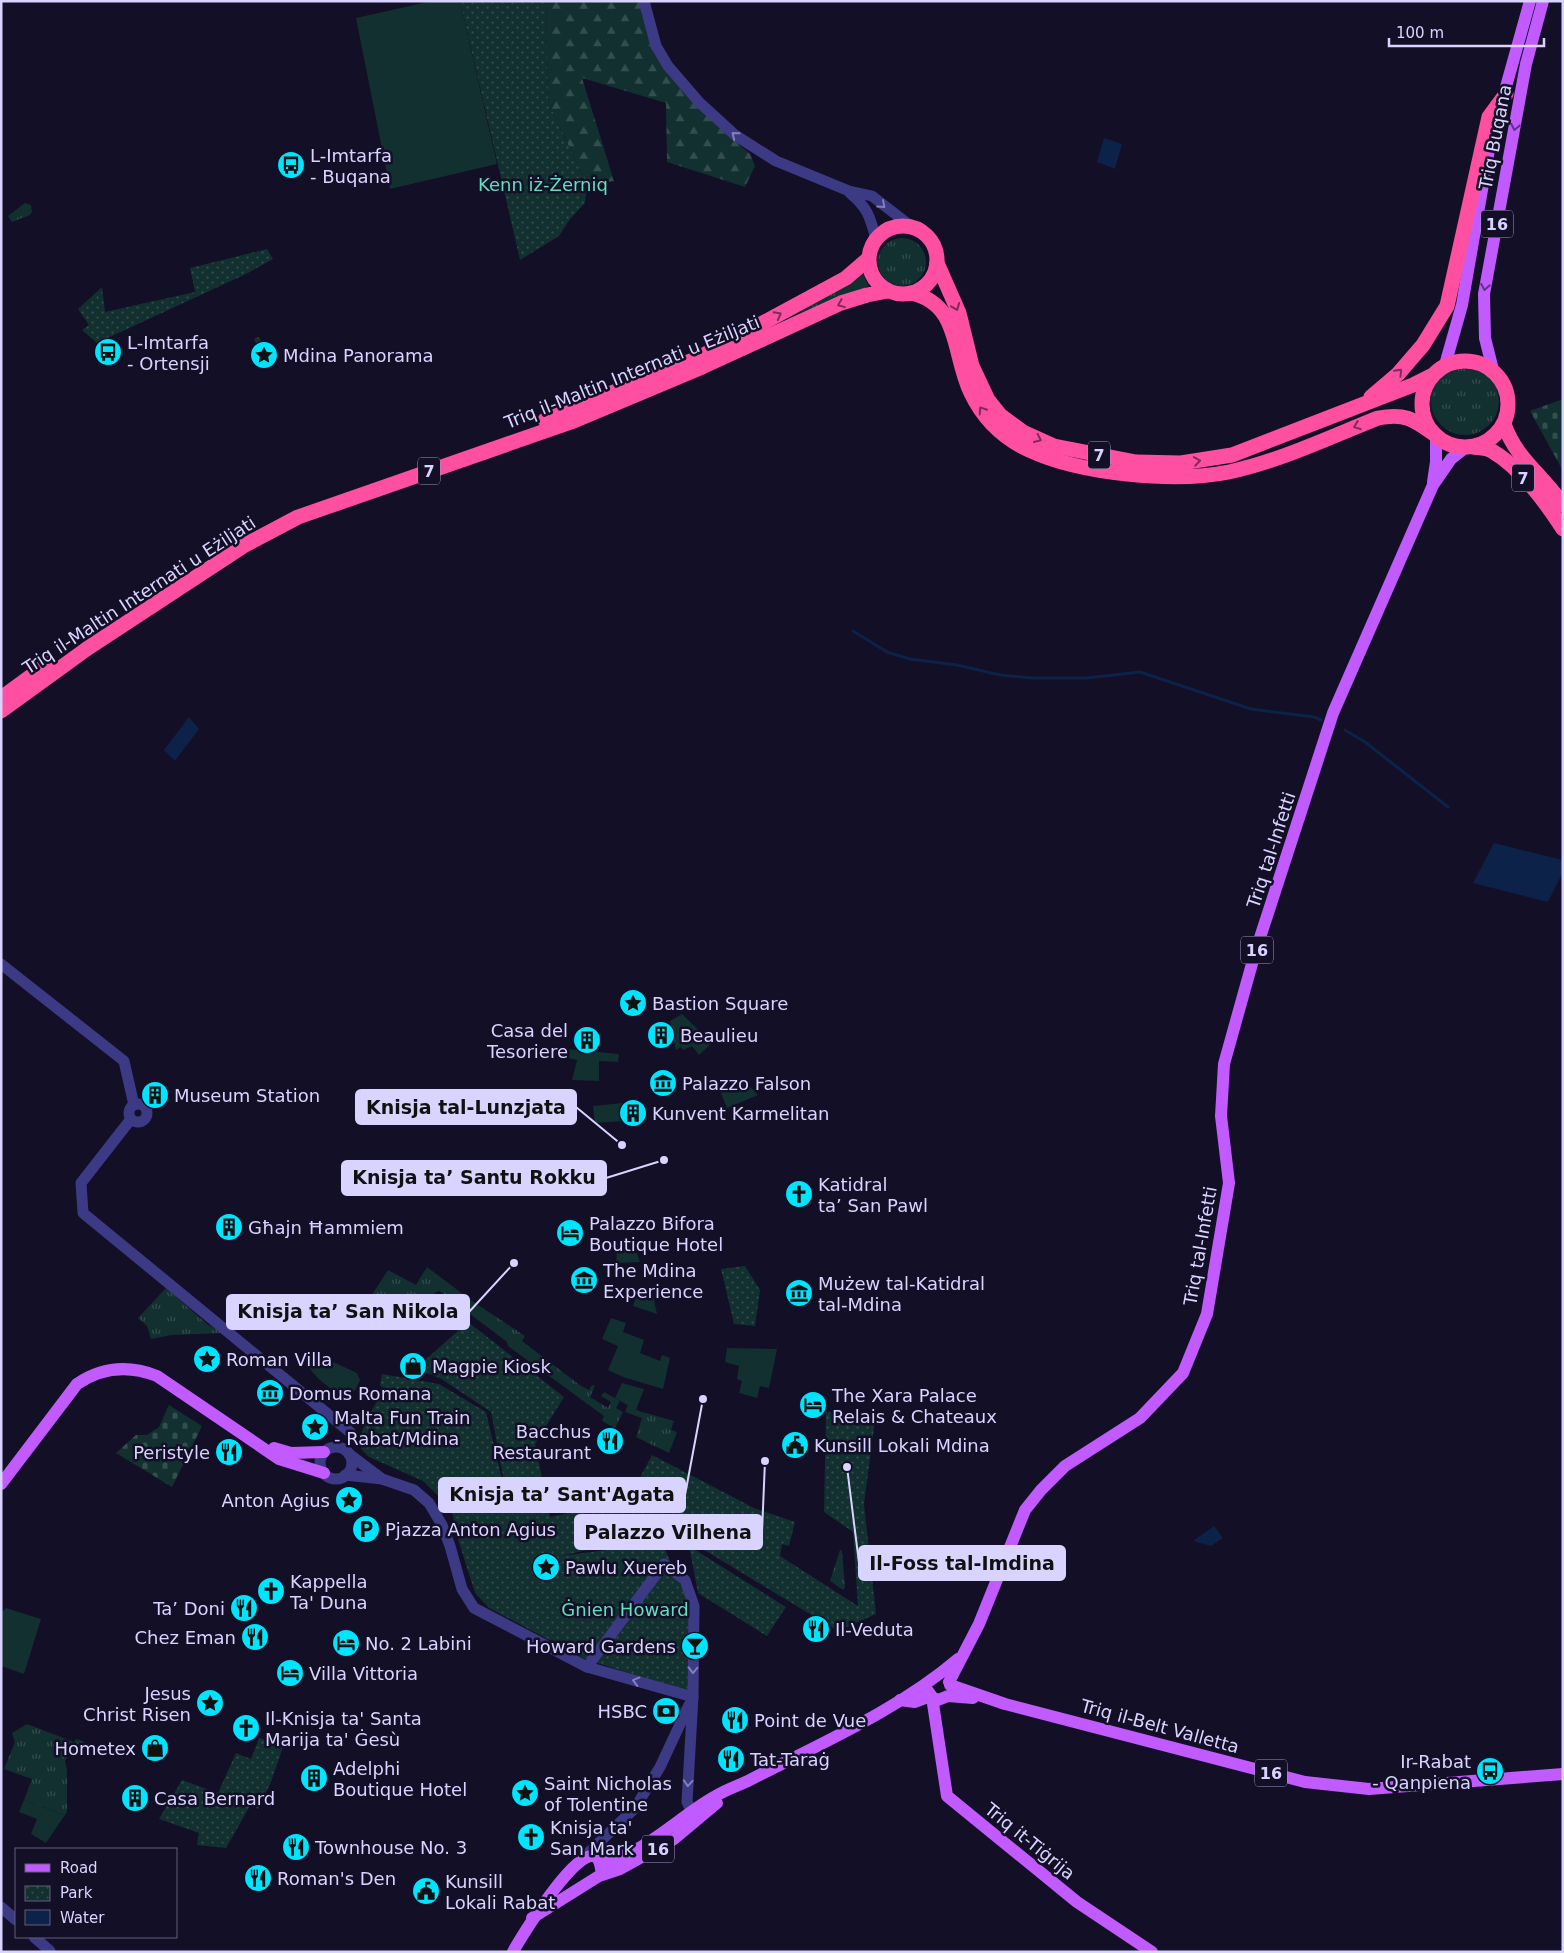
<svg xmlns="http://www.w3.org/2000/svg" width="1564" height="1953" viewBox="0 0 1564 1953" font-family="'DejaVu Sans',sans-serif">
<defs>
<pattern id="grass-tufts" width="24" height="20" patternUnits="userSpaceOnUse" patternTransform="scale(1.25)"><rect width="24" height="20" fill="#12302f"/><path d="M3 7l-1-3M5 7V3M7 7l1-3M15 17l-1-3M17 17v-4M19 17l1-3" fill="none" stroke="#344d4e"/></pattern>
<pattern id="forest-firs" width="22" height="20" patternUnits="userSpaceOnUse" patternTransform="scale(1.25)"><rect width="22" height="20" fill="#12302f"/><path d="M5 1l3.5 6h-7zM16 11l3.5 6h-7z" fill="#344d4e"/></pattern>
<pattern id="cemetery-stones" width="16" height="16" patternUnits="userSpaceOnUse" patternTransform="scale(1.25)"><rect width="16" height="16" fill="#12302f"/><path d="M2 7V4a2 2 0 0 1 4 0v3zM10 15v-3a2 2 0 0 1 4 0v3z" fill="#344d4e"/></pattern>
<pattern id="park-dots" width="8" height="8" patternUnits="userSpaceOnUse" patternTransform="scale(1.25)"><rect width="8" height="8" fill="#12302f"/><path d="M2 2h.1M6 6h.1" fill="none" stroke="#344d4e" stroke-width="1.8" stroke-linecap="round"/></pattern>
</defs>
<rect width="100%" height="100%" fill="#130f26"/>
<g fill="url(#grass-tufts)">
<path d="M25,203L31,205L32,212L30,215L12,222L8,216Z"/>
<circle cx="902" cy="262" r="24"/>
<path d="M862,273L869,286L801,313L799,308Z"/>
<circle cx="1465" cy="401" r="34"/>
<path d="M427,1267L472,1301L525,1336L522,1341L581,1386L589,1390L592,1385L595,1386L590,1397L608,1408L611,1402L601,1396L604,1392L620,1401L616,1408L623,1412L615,1428L602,1421L604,1416L508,1346L507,1342L440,1291L436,1292L427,1305L421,1301L410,1319L366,1304L388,1270L416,1285Z"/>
<path d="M166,1288L207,1324L223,1333L172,1335L151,1339L147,1326L138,1318Z"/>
<path d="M628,1405L639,1411L674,1421L671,1430L677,1432L669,1453L636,1437L642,1418L625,1412Z"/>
<path d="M840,1550L842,1551L845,1587L843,1590L830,1581Z"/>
<path d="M27,1724L74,1742L76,1739L85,1742L68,1755L65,1761L67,1770V1812L65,1815L24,1800L32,1779L4,1769L15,1742L12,1733Z"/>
</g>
<path fill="url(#forest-firs)" d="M546,1H639L654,54L680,87L714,123L750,154L755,166L745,187L667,162L666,103L582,78L614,181L587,185L548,102Z"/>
<g fill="url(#cemetery-stones)">
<path d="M1563,399V471L1530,411Z"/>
<path d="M169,1405L202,1426L172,1487L116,1453L136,1435H147L159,1427Z"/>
</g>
<g fill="url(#park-dots)">
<path d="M460,1H546L548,102L587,185L585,203L570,219L559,236L520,260Z"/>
<path d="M267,249L273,259L246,274L97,343L82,330L89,325L78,309L102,287L105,312L195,292L190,268Z"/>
<path d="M259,337L263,346L270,348L274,354L268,364H260L255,356L258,348L254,339Z"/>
<path d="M745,1266L760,1290L755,1326L734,1324L721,1269Z"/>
<path d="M468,1322L564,1397L535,1444L550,1517L628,1500L652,1455L754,1508L795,1522L789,1546L782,1544L780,1556L858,1606L853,1532L824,1512L826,1412L876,1413L864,1504L876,1614L838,1631L673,1531L560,1556L662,1543L690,1605V1693L585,1659L489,1608L475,1593L455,1530L453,1515L445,1503L423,1481L369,1457L361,1449V1436L365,1422L384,1389L380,1385L382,1374L439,1384L486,1412L510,1513L491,1412L440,1378L415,1369Z"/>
<path d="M689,1546L786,1607L767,1636L698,1593Z"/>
<path d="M259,1738L283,1747L271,1782L258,1809L251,1804L226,1848L197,1845L199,1833L159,1819L182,1780L218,1793L236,1753L251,1759Z"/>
</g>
<g fill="#12302f">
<path d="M432,1H460L497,164L390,189L356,18Z"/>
<path d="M682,1014L712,1043L699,1055L692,1046L683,1050L681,1047L676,1050L670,1021Z"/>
<path d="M567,1049L619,1054L618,1062L599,1061V1081L572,1080L577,1060L565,1057Z"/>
<path d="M744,1080L758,1095L727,1108L720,1091Z"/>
<path d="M622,1103L624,1121L595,1123L593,1106Z"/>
<path d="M617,1250L636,1251L640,1262L616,1263Z"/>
<path d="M653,1295L657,1314L633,1306L636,1297Z"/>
<path d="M611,1318L626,1323L623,1332L644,1340L640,1353L660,1361L662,1355L670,1358L663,1389L623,1377L608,1370L618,1346L602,1339Z"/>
<path d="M727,1348L777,1349L769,1388L760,1386L757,1398L739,1393L742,1381L737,1379L739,1366L725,1362Z"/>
<path d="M310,1354H316L357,1373L360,1380L356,1389L348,1396C336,1397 307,1371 306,1360Z"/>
<path d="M622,1383L644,1389L636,1410L615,1398Z"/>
<path d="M6,1608L41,1619L24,1674L1,1666V1613Z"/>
<path d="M24,1800L65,1815L46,1843L31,1834L37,1819L19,1812Z"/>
</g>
<g fill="#0c2248">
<path d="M1104,138L1122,144L1115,169L1097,162Z"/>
<path d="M189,717L199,729L175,761L164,750Z"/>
<path d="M1494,843L1563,860V872L1548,902L1473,883Z"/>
<path d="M1214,1526L1223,1538L1211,1546L1193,1541Z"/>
</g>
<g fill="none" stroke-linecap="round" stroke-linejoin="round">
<g stroke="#0c2248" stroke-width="3">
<path d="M853,631L887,652L910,659L957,665L1000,675L1033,678H1087L1140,672L1251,709L1314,717L1321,720"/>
<path d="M1345,730L1365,742L1448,807"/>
</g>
<g stroke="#3d3a85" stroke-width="11">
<path d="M644,1L656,46L668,66L699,102L735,135L776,161L849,191L872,196L912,227"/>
<path d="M850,193C868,208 870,217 876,239"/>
<path d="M1,964L124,1061L134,1105"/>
<circle cx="138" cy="1113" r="9"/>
<path d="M131,1119L81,1183L83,1213L351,1433"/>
<circle cx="336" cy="1463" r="16"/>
<path d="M349,1454L382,1479"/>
<path d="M345,1475L382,1479L414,1490L429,1503L442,1525L450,1546L462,1589L474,1608L587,1667L693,1697"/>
<path d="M587,1667L664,1564L685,1580L694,1606L693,1697L687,1802L692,1812"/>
<path d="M582,1859L635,1808L660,1767L689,1705"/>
<path d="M1,1907L16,1920"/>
<path d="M34,1937L50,1951"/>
</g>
<g stroke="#c25bff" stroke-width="12">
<path d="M1445,365L1462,305L1490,144L1530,1"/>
<path d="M1493,370L1485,338L1484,294L1526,64L1543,1"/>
<path d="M1433,482L1436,462V436"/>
<path d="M274,1448L291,1453L324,1452"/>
<path d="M1,1484L77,1384C102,1367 129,1365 157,1376L279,1459L324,1473"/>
<path d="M949,1682L979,1624L1025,1510L1041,1490L1065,1466L1140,1418L1183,1373L1207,1314L1229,1183L1221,1116L1224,1064L1255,953L1333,713L1433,485L1451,459L1466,447"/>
<path d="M950,1685L1005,1704L1305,1782L1369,1789L1563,1774"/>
<path d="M928,1691L932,1697L938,1700L948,1696L973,1698"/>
<path d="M932,1697L947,1796L1077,1902L1152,1952"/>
<path d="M900,1700L915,1702L931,1696"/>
<path d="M600,1863C644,1855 677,1818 714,1797C725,1790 737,1786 748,1781C819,1744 897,1711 958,1659"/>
<path d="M532,1918L599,1876L620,1869L674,1839L717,1803"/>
<path d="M513,1952C518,1942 594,1816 601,1869"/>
</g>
<g stroke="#ff4fa3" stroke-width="15">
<circle cx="903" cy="260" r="34"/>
<path d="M937,263L959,313L972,366L988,400L1000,415L1023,432L1054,446L1136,462L1181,463L1232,455L1413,385L1431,376"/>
<path d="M911,293C961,304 952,354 971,393C983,418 1003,438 1029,450C1080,474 1174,483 1229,472C1280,461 1330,437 1378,418C1405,413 1413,419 1434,434"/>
<circle cx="1465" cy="404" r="43"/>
<path d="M1371,397L1398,374L1423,345L1447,306L1489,117L1506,94"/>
<path d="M545,420L698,358L846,278L868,259"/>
<path d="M1504,424C1516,459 1543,475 1563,505"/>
<path d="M1473,447C1479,448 1487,448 1492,451C1521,468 1545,501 1563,529"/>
<path d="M1,698L49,663"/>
<path d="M1,711L88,648L245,545L298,517L571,422L702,367L841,303L867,295L888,291"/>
</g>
</g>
<defs><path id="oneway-chevron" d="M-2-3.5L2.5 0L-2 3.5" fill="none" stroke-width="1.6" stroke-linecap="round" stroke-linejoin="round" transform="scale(1.25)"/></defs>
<g stroke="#623188">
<use href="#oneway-chevron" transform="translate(1515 127) rotate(101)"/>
<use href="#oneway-chevron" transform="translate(1485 287) rotate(99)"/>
</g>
<g stroke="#837fbc">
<use href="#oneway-chevron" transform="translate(735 135) rotate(-141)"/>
<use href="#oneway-chevron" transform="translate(882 205) rotate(42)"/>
<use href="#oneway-chevron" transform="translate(693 1670) rotate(92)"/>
<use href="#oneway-chevron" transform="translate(636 1681) rotate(-165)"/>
<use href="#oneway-chevron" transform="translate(688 1783) rotate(94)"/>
</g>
<g stroke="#7d2c5e">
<use href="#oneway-chevron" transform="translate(841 304) rotate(158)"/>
<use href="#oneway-chevron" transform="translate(956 307) rotate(68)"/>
<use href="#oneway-chevron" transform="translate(778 315) rotate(-28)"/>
<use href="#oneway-chevron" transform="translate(1399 372) rotate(-46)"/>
<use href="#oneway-chevron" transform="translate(982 410) rotate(-123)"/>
<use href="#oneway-chevron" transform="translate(1357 426) rotate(159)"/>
<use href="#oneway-chevron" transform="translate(1038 439) rotate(25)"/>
<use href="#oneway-chevron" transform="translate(1197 461) rotate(-9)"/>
</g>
<defs>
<g id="bus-disc" transform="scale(1.4375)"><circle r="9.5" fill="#00e5ff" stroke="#130f26"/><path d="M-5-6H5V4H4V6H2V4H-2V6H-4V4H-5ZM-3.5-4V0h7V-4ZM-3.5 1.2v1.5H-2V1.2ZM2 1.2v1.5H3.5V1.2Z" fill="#111"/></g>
<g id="sight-disc" transform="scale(1.4375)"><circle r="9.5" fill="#00e5ff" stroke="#130f26"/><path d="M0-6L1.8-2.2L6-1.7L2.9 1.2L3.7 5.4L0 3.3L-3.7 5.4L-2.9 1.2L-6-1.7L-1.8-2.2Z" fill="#111"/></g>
<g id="building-disc" transform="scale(1.4375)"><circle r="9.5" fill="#00e5ff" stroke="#130f26"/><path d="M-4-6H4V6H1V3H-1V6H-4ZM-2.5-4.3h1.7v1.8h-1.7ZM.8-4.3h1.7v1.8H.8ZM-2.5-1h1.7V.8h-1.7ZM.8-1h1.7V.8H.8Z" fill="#111"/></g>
<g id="museum-disc" transform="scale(1.4375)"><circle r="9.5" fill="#00e5ff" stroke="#130f26"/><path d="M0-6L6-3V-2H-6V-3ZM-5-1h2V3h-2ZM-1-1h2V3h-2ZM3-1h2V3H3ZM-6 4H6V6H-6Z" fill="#111"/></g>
<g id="church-disc" transform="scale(1.4375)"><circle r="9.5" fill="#00e5ff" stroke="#130f26"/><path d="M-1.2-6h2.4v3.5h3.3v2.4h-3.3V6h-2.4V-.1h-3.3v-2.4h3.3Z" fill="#111"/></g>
<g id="hotel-disc" transform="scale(1.4375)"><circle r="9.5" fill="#00e5ff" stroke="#130f26"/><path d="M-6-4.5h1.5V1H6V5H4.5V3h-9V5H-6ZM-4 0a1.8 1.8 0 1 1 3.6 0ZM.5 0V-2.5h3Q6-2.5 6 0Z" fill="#111"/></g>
<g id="shop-disc" transform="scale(1.4375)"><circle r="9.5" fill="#00e5ff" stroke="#130f26"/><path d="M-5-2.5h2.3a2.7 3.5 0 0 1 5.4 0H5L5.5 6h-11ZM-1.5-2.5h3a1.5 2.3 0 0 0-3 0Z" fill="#111"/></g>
<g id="restaurant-disc" transform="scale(1.4375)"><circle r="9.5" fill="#00e5ff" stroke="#130f26"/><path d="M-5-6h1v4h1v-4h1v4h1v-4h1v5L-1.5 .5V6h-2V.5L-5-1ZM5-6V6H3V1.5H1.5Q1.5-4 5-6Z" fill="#111"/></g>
<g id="civic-disc" transform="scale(1.4375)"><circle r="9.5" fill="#00e5ff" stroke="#130f26"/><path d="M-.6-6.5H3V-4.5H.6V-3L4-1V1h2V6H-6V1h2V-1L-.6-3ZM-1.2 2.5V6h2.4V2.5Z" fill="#111"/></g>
<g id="parking-disc" transform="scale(1.4375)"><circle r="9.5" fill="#00e5ff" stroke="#130f26"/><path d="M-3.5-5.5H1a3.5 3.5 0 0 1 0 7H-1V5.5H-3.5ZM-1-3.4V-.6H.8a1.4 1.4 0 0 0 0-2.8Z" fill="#111"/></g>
<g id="bar-disc" transform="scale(1.4375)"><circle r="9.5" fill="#00e5ff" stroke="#130f26"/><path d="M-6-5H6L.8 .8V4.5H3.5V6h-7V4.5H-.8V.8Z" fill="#111"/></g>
<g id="bank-disc" transform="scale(1.4375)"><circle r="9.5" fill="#00e5ff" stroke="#130f26"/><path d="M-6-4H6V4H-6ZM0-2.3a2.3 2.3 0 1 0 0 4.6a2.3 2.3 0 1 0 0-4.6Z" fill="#111"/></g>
</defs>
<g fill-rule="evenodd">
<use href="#bus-disc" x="291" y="165"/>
<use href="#bus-disc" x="108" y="352"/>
<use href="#sight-disc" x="264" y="355"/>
<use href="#sight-disc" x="633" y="1003"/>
<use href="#building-disc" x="661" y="1035"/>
<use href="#building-disc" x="587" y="1040"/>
<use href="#museum-disc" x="663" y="1083"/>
<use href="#building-disc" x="155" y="1095"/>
<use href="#building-disc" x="633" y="1113"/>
<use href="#church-disc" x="799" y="1194"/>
<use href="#building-disc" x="229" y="1227"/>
<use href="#hotel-disc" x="570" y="1233"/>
<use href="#museum-disc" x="584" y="1280"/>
<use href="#museum-disc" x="799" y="1293"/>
<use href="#sight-disc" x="207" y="1359"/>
<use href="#shop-disc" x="413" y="1366"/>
<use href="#museum-disc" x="270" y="1393"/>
<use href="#hotel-disc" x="813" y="1405"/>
<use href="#sight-disc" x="315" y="1427"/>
<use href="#restaurant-disc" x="610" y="1441"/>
<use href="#civic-disc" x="795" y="1445"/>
<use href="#restaurant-disc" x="229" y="1452"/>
<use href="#sight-disc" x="349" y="1500"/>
<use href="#parking-disc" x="366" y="1529"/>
<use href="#sight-disc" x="546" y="1567"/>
<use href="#church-disc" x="271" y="1591"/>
<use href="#restaurant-disc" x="244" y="1608"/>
<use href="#restaurant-disc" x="816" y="1629"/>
<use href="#restaurant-disc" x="255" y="1637"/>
<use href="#hotel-disc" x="346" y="1643"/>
<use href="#bar-disc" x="695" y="1646"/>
<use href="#hotel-disc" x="290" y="1673"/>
<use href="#sight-disc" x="210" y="1703"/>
<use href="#bank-disc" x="666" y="1711"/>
<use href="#restaurant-disc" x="735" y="1720"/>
<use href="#church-disc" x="246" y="1728"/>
<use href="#shop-disc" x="155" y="1748"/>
<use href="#restaurant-disc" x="731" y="1759"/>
<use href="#bus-disc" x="1490" y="1771"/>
<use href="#building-disc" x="314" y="1778"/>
<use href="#sight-disc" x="525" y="1793"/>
<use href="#building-disc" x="135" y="1798"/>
<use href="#church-disc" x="531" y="1837"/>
<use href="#restaurant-disc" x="296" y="1847"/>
<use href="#restaurant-disc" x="258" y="1878"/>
<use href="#civic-disc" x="426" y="1891"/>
</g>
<g text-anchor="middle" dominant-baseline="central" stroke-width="5" stroke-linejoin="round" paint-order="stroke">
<g fill="#130f26" stroke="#9e99be" stroke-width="1">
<rect x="1481" y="210.5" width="32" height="27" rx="4"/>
<rect x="1088" y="441.5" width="22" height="27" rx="4"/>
<rect x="418" y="457.5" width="22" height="27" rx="4"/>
<rect x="1512" y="464.5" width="22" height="27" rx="4"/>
<rect x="1241" y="936.5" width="32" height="27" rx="4"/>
<rect x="1255" y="1759.5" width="32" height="27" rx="4"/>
<rect x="642" y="1835.5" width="32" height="27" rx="4"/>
</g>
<g font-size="16" font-weight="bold" fill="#d9d4ff">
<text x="1497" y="224">16</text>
<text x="1099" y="455">7</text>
<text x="429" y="471">7</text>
<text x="1523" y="478">7</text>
<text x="1257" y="950">16</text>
<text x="1271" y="1773">16</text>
<text x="658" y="1849">16</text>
</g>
<g font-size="18" fill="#d9d4ff" stroke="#130f26">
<text transform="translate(1495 137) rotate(-79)">Triq Buqana</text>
<text transform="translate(632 372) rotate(-22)">Triq il-Maltin Internati u Eżiljati</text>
<text transform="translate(139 595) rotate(-33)">Triq il-Maltin Internati u Eżiljati</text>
<text transform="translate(1271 850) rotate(-72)">Triq tal-Infetti</text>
<text transform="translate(1200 1246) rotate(-80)">Triq tal-Infetti</text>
<text transform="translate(1160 1726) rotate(15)">Triq il-Belt Valletta</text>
<text transform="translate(1030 1841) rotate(39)">Triq it-Tiġrija</text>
</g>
<g font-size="18" fill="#d9d4ff" stroke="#130f26" text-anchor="start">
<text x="310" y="155">L-Imtarfa<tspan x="310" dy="21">- Buqana</tspan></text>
<text x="127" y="342">L-Imtarfa<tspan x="127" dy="21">- Ortensji</tspan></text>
<text x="283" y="355">Mdina Panorama</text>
<text x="652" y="1003">Bastion Square</text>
<text x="568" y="1030" text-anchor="end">Casa del<tspan x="568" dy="21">Tesoriere</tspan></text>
<text x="680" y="1035">Beaulieu</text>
<text x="682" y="1083">Palazzo Falson</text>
<text x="174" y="1095">Museum Station</text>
<text x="652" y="1113">Kunvent Karmelitan</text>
<text x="818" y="1184">Katidral<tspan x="818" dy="21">ta’ San Pawl</tspan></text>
<text x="589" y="1223">Palazzo Bifora<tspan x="589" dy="21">Boutique Hotel</tspan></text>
<text x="248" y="1227">Għajn Ħammiem</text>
<text x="603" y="1270">The Mdina<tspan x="603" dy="21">Experience</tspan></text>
<text x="818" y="1283">Mużew tal-Katidral<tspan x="818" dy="21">tal-Mdina</tspan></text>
<text x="226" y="1359">Roman Villa</text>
<text x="432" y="1366">Magpie Kiosk</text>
<text x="289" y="1393">Domus Romana</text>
<text x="832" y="1395">The Xara Palace<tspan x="832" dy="21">Relais &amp; Chateaux</tspan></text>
<text x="334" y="1417">Malta Fun Train<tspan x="334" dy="21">- Rabat/Mdina</tspan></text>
<text x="591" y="1431" text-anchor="end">Bacchus<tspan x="591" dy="21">Restaurant</tspan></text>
<text x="814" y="1445">Kunsill Lokali Mdina</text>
<text x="210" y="1452" text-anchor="end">Peristyle</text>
<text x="330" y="1500" text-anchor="end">Anton Agius</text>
<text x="385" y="1529">Pjazza Anton Agius</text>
<text x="565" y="1567">Pawlu Xuereb</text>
<text x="290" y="1581">Kappella<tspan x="290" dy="21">Ta' Duna</tspan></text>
<text x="225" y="1608" text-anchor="end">Ta’ Doni</text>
<text x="835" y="1629">Il-Veduta</text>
<text x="236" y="1637" text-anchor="end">Chez Eman</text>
<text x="365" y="1643">No. 2 Labini</text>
<text x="676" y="1646" text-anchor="end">Howard Gardens</text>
<text x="309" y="1673">Villa Vittoria</text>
<text x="191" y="1693" text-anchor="end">Jesus<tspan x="191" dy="21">Christ Risen</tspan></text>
<text x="647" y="1711" text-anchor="end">HSBC</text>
<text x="265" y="1718">Il-Knisja ta' Santa<tspan x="265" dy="21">Marija ta' Ġesù</tspan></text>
<text x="754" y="1720">Point de Vue</text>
<text x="136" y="1748" text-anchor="end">Hometex</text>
<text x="750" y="1759">Tat-Taraġ</text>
<text x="1471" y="1761" text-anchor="end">Ir-Rabat<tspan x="1471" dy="21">- Qanpiena</tspan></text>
<text x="333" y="1768">Adelphi<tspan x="333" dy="21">Boutique Hotel</tspan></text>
<text x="544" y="1783">Saint Nicholas<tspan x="544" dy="21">of Tolentine</tspan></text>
<text x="154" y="1798">Casa Bernard</text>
<text x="550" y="1827">Knisja ta'<tspan x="550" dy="21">San Mark</tspan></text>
<text x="315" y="1847">Townhouse No. 3</text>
<text x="277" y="1878">Roman's Den</text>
<text x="445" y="1881">Kunsill<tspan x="445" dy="21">Lokali Rabat</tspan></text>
</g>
<g font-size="18" fill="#5fe0c0" stroke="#130f26">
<text x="543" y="184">Kenn iż-Żerniq</text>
<text x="625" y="1609">Ġnien Howard</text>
</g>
</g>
<path fill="none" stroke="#d9d4ff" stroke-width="2" d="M622 1145L576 1107M664 1160L606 1178M514 1263L469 1312M703 1399L685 1495M765 1461L762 1532M847 1467L859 1563"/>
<g fill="#d9d4ff" stroke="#130f26" stroke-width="2">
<circle cx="622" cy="1145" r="5"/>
<circle cx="664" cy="1160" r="5"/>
<circle cx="514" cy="1263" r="5"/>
<circle cx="703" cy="1399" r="5"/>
<circle cx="765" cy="1461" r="5"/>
<circle cx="847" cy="1467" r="5"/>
</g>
<g fill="#d9d4ff" stroke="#d9d4ff" stroke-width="2">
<rect x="356" y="1090" width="220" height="34" rx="5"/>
<rect x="342" y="1161" width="264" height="34" rx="5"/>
<rect x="227" y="1295" width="242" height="34" rx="5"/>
<rect x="439" y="1478" width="246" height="34" rx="5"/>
<rect x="575" y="1515" width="187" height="34" rx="5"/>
<rect x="859" y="1546" width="206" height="34" rx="5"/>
</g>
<g font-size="19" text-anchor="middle" font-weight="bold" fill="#111">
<text x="466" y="1114">Knisja tal-Lunzjata</text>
<text x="474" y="1184">Knisja ta’ Santu Rokku</text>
<text x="348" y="1318">Knisja ta’ San Nikola</text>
<text x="562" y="1501">Knisja ta’ Sant'Agata</text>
<text x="668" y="1539">Palazzo Vilhena</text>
<text x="962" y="1570">Il-Foss tal-Imdina</text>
</g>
<rect width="1564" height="1953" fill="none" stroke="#d9d4ff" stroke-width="5"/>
<rect x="15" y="1848" width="162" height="90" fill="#130f26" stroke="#625e7d"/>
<rect x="25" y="1864" width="25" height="8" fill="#c25bff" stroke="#625e7d"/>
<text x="60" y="1873" font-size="15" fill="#d9d4ff">Road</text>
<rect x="25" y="1886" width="25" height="15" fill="url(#park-dots)" stroke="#625e7d"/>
<text x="60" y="1898" font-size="15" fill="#d9d4ff">Park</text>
<rect x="25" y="1910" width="25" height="15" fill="#0c2248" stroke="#625e7d"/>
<text x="60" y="1923" font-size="15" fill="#d9d4ff">Water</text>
<path d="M1389 38v8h155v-8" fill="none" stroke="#d9d4ff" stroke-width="2.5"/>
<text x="1396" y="38" font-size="15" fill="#d9d4ff" stroke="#130f26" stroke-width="4" paint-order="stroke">100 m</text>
</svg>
